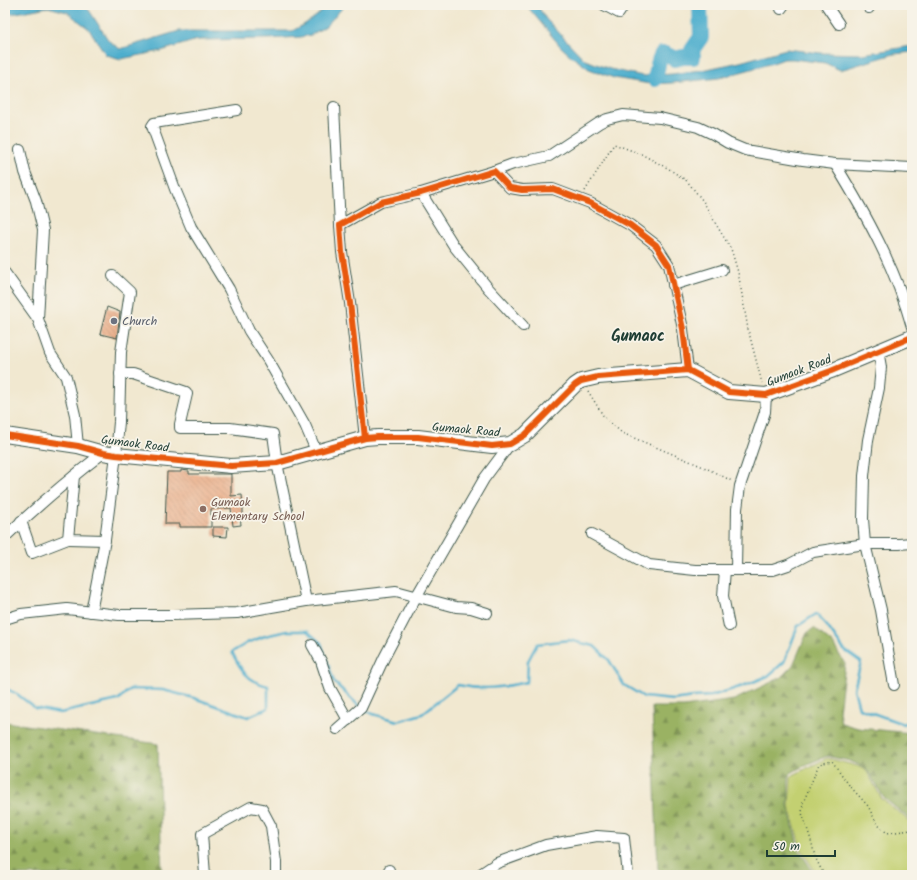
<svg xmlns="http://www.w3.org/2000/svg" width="917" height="880" viewBox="0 0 917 880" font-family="Kalam,sans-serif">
<defs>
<pattern id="forest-firs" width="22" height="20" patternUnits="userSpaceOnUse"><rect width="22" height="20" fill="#9ab263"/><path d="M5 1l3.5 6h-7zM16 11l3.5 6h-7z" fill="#7d9252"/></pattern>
<pattern id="building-back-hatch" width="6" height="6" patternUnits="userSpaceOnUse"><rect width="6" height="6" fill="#eaad88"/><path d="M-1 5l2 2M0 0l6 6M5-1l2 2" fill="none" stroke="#bd8e70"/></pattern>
</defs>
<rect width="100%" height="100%" fill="#f7f3e8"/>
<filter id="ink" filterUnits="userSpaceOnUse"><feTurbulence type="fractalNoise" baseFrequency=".025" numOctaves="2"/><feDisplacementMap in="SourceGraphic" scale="8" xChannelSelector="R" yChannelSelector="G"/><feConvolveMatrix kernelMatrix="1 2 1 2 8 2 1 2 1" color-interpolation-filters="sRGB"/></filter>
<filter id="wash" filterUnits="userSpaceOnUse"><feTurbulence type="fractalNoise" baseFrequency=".012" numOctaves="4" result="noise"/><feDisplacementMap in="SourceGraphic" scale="16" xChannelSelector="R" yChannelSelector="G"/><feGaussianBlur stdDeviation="0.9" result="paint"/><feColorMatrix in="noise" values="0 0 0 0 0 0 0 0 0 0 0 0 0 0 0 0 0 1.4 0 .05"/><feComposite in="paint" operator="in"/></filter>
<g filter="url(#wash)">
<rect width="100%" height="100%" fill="#f1e8d0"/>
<g fill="url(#forest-firs)" stroke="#5c784c">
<path d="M814,628L833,644L845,664L839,711L841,723L858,728L912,733V821L884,798L866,768L850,761L827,756L805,765L789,774L788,806L799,850L815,875H662L658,869L652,707H684L734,700L780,678L793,665L807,633Z"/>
<path d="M5,722L158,744L162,875H5Z"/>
</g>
<path fill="#c3d071" stroke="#718652" d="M827,758L865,768L882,799L912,823V875H817L801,849L789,806L791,776Z"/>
<g fill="#4eaecd" stroke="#367680">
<path d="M5,5H82L89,10L109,41L120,49L179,31H292C306,24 318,16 328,5H345L326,26L311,35L301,37L268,39L197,40L161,51L121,59L106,55L89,29L67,12L48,7L5,15Z"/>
<path d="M526,5H537L546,19L585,60L610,69L643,76L672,74L707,69L740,62L786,49L821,53L863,54L912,46V52L894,54L840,70L825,63L793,59H784L773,63L719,78L672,83L650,84L614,78L589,69L571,56L561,47Z"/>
</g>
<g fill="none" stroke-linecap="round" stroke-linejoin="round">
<g stroke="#4eaecd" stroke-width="2.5">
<path d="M5,688L17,694L35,708L60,713L118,700L130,689L163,690L194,698L248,717L268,708V686C248,682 240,669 232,652L247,643L265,636L287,631H307L321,643L334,682L359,706"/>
<path d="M363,709L373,714L398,721L422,714L458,685C482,691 503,687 527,682L528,661L537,644L569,640L594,646L609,660L624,685L644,697L673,700L693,697L711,696L743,686L768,676L784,662L798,626L816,614L827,626L844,650L861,662L854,689L859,708L903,724L912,719"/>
</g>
<path stroke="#4eaecd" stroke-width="16" d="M655,79C657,72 658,58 662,54H665L675,59L683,57H693L692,50L701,37L700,5"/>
</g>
<g id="blocks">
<g fill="url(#building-back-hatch)">
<path d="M107,307L120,312L117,338L100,334Z"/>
<path d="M181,470L189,471V474H231V496L242,495L243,507V516H240L241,525L233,526L231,508L211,509V527H180V524H165L167,472H181Z"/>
<path d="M213,527H228L227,537L213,536Z"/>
</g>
</g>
</g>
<g filter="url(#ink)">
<use href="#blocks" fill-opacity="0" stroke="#3e574b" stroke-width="1"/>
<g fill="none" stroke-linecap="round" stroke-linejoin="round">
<g stroke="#3e574b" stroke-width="12">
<g id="street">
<path d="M604,5L619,13L624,5"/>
<path d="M826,5L839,24"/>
<path d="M867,5L869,8"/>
<path d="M781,9L784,5"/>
<path d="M334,107L340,225"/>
<path d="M237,110L154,123L152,126L175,189L191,227L229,289L249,331L268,360L305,425L317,453"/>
<path d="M20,150L25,172L36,201L43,230L38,319"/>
<path d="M835,164C867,216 896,269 912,327"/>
<path d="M494,171L513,164L549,156L599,123L607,119L623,115L660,118L698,127L713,134L728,143L745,150L803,160L835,164L912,168"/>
<path d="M421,193L454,246L488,288L523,326"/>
<path d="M5,273L38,319L50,353L66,377L75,415L78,446"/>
<path d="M673,285L722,270"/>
<path d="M878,350L881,367L879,388L868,440L864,476L863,519L865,544L881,610L894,685"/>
<path d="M120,374H133L186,392L187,394L180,424V428H230L273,434L277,463L306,601"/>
<path d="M365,438L350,303L342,252L340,225L381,202L421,193L494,171L510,188L522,190L553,189L590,203L630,225L656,245L669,265L683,329L688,370"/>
<path d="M74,476L68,539L105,540L116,455L119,422L121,352L130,292L113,276"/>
<path d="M21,521L32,553L68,539"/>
<path d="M592,534L649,565L695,570H773L788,565L813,552L865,544H899L912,543"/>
<path d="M5,537C36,507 69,479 103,453"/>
<path d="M725,570L723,596L729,626"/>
<path d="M736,570L737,509L740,486L765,412L766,395"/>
<path d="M91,612L105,540"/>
<path d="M5,619L21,614L67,609L119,615H172L237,613L306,601L396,591L456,607L471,608L487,613"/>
<path d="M312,645L321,661L330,688L348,720"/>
<path d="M337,729L361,708L384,658L416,597L484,479L510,444"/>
<path d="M389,870V875"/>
<path d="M205,875L202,834L251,807L262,809L271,826L276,862V875"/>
<path d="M479,875L497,863L546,845L597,836L624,838L628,875"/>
</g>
</g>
<g stroke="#3e574b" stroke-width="16">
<path id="secondary" d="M5,435L78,446L103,453L116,455L231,466L277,463L365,438L378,437H418L492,446L510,444L525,435L575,385L581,381L598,377L688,370L729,392L766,395L831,371L912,337"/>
</g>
<g stroke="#3e574b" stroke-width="1.5" stroke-dasharray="1 3" stroke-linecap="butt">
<path d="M585,191L614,144L641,154L669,169L687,181L703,201L717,226L731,249L738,272L748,329L762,383"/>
<path d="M588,391L604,417L622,433L706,468L732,481"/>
<path d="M824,875L815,857L811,840L802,813L803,803L819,764L832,761L849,785L868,806L877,824L887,833L912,830"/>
</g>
<use href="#street" stroke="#fff" stroke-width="10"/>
<use href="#secondary" stroke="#fff" stroke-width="14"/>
<g stroke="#f7f3e8" stroke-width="8">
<g id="cycleway">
<path d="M5,435L78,446L103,453L116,455L231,466L277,463L365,438L378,437H418L492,446L510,444L525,435L575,385L581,381L598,377L688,370L729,392L766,395L831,371L912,337"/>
<path d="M365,438L350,303L342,252L340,225L381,202L421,193L494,171L510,188L522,190L553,189L590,203L630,225L656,245L669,265L683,329L688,370"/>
</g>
</g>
<use href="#cycleway" stroke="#e8590c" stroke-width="6"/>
</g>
</g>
<circle fill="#6b7280" stroke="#f7f3e8" stroke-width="1.5" cx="114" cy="321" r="4"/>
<circle fill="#8d6e63" stroke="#f7f3e8" stroke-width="1.5" cx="203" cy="509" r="4"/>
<g text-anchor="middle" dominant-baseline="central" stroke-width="3.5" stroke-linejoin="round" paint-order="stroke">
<g font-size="12" fill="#5b616d" stroke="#f7f3e8" text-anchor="start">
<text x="122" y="321">Church</text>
</g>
<g font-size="12" fill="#1f3d34" stroke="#f7f3e8">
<text transform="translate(799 371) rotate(-21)">Gumaok Road</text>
<text transform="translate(466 430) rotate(5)">Gumaok Road</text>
<text transform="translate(135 444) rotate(7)">Gumaok Road</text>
</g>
<g font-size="12" fill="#785e54" stroke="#f7f3e8" text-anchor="start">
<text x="211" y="502">Gumaok<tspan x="211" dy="14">Elementary School</tspan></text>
</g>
<g font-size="16" font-weight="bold" fill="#1f3d34" stroke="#f7f3e8">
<text x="638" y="336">Gumaoc</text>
</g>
</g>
<rect width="917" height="880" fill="none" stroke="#f7f3e8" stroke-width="20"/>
<path d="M767 850v6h68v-6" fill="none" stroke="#1f3d34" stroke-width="2"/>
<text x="773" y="850" font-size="12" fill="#1f3d34" stroke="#f7f3e8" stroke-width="3" paint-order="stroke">50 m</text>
</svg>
